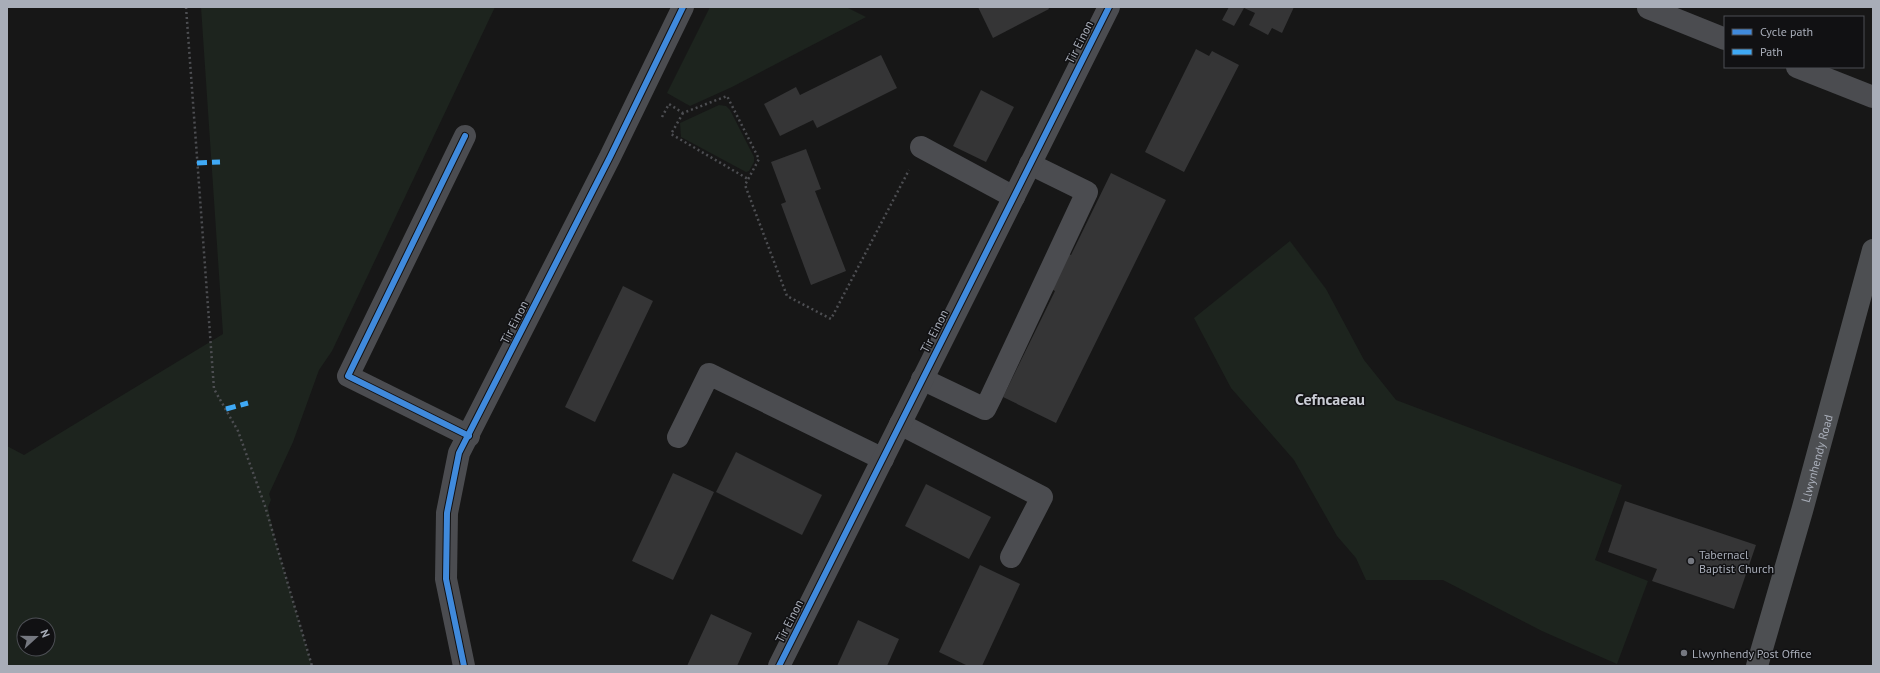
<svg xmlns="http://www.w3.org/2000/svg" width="1880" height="673" viewBox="0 0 1880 673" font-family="'PT Sans',sans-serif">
<rect width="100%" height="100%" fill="#171717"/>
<g fill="#1d241e" fill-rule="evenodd">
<path d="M201,7H495L332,351L319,370L293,442L269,494L271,500L268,507L274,536L312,666H7V446L24,455L223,334ZM24,625H48V649H24Z"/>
<path d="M710,7H846L866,17L732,87L690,106L667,93Z"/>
<path d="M719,105L726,106L730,110L754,157V162L749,171L746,172L681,137L680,123Z"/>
<path d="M1290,241L1326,289L1364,360L1396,400L1622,485L1595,560L1648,581L1617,664L1542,631L1443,580H1366L1356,558L1337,536L1294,460L1231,388L1194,318Z"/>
</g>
<g fill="#353536">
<path d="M978,7H1048L1049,9L993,38Z"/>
<path d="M1229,7H1294L1282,33L1272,28L1268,35L1249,25L1255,13L1244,8L1234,26L1222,20Z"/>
<path d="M1196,49L1209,56L1212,51L1239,65L1184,172L1145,152Z"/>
<path d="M881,55L897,88L817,128L813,120L780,136L764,104L796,87L800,95Z"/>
<path d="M981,90L1014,107L986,162L953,146Z"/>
<path d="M806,149L821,189L815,191L846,271L811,285L781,204L786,202L771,162Z"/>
<path d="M1111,173L1166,200L1056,423L1003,397L1055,291L1046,286L1064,251L1071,255Z"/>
<path d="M623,286L653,301L595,422L565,407Z"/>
<path d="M736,452L822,495L802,535L716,492Z"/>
<path d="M673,473L714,492L673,580L632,561Z"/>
<path d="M926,484L991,517L969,559L905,526Z"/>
<path d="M1625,501L1756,545L1734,609L1652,581L1657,569L1608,552Z"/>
<path d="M980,565L1020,584L982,666H968L939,652Z"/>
<path d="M711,614L752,633L737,666H687Z"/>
<path d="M858,620L899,639L887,666H837Z"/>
</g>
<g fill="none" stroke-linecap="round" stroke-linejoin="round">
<g stroke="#4d4e52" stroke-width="2.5" stroke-dasharray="2 3" stroke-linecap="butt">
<path d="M186,7L214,389L238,431L265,506L312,666"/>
<path d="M683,113L671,134L748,179"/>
<path d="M662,117L669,104L683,113L727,96L759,159L745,185L787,296L831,319L909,170"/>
</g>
<g stroke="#4b4c50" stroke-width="22">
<path d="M1648,8L1725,39"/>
<path d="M1797,67L1873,97"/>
<path d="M465,136L348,376L469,436"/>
<path d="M921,147L1014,197"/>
<path d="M922,379L985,409L991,397L1087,192L1030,164"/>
<path d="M900,424L1042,497L1011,557"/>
<path d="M678,437L709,374L883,459"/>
<path d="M464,666L446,579L447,513L459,453L610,157L683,7"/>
<path d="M779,666L1109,7"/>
</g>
<path stroke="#4d4f52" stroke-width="22" id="s1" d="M1757,666L1802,511L1873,250"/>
<g stroke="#3fa9f5" stroke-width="5" stroke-dasharray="10 5" stroke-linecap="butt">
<path d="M197,163L220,162"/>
<path d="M226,409L248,403"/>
</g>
<g stroke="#111113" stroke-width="8">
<g id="cycleway">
<path d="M465,136L348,376L469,436"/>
<path d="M464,666L446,579L447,513L459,453L610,157L683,7"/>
<path d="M779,666L1109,7"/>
</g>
</g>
<use href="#cycleway" stroke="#408adc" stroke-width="6"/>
</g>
<g fill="#757880" stroke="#111113" stroke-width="1.5">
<circle cx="1691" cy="561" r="4"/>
<circle cx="1684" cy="653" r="4"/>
</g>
<g text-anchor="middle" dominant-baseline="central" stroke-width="3" stroke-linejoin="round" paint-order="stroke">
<g font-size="12" fill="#a8adb8" stroke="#111113">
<text transform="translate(1079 42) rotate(-63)">Tir Einon</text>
<text transform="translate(514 322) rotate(-63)">Tir Einon</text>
<text transform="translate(934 331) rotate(-63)">Tir Einon</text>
<text stroke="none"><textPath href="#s1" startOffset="216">Llwynhendy Road</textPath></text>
<text transform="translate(789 621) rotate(-63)">Tir Einon</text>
</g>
<g font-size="12" fill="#a8adb8" stroke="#111113" text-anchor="start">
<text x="1699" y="554">Tabernacl<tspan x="1699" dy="14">Baptist Church</tspan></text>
<text x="1692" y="653">Llwynhendy Post Office</text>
</g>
<g font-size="16" font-weight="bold" fill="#c9ccd4" stroke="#111113">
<text x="1330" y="399">Cefncaeau</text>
</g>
</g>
<rect width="1880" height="673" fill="none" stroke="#a8adb8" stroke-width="16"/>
<rect x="1724" y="16" width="140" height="52" fill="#111113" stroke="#4d4f55"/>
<rect x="1732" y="29" width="20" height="6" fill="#408adc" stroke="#4d4f55"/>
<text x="1760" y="36" font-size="12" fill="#a8adb8">Cycle path</text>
<rect x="1732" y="49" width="20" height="6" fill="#3fa9f5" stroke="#4d4f55"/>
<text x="1760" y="56" font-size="12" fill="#a8adb8">Path</text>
<g transform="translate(36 637) rotate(69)"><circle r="19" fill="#111113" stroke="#4d4f55"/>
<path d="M0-3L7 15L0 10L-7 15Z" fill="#757880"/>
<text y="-6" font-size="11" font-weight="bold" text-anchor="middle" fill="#a8adb8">N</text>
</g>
</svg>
